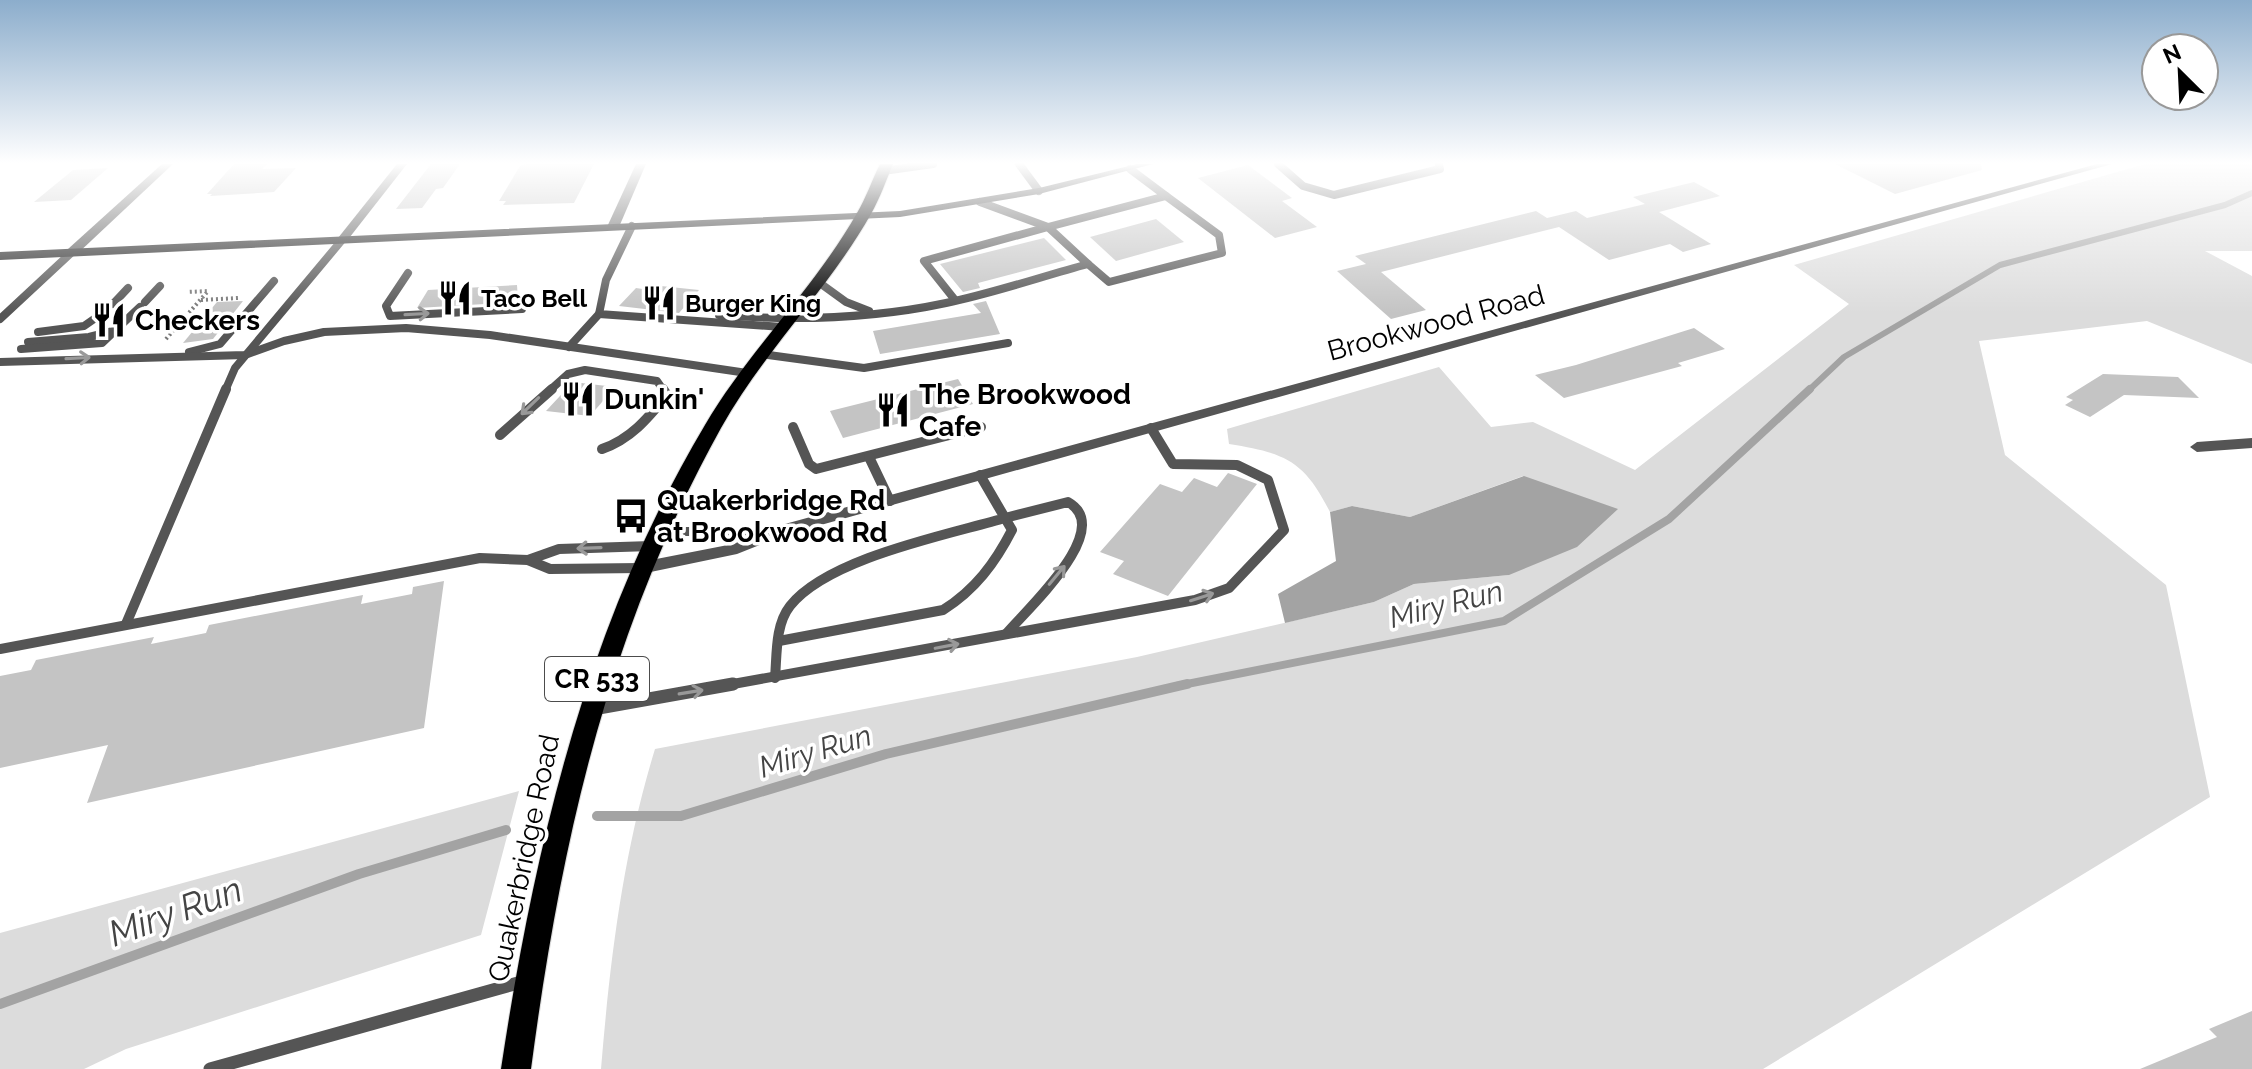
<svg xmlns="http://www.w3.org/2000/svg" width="2252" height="1069" viewBox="0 0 2252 1069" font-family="Raleway,sans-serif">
<rect width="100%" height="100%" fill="#fff"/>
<g fill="#dcdcdc">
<path d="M2145,164H2252V251H2205L2252,276V364L2147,321L1979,341L2005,455L2166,585L2210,797L1763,1069H601C610,960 623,853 655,749L1137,657L1374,602L1414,584L1509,575L1523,476L1410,517L1352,506L1330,512C1304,460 1285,453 1229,444L1227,429L1439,367L1491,427L1533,422L1635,470L1849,304L1794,265Z"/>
<path d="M519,791L481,935L126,1049L84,1069H0V933Z"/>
</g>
<path fill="#a3a3a3" d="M1524,476L1618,509L1577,547L1509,575L1414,584L1374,602L1285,623L1278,594L1336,561L1330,512L1352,506L1410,517Z"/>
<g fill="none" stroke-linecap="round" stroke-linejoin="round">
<path stroke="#a3a3a3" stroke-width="6" d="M1808,391L1844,357L2000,265L2225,205L2252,193"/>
<path stroke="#a3a3a3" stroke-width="8" d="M1177,686L1504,621L1669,519L1810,389"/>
<g stroke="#a3a3a3" stroke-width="10">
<path d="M597,816H681L886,754L1187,684"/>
<path d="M0,1004L359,874L506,830"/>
</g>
</g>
<g fill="#c4c4c4">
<path d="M234,164H267L262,169L296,168L274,192L210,196L212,194H207Z"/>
<path d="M431,164H460L443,188L436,189L422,208L396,209Z"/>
<path d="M527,164H594L574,203L503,205L506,201H499L520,166Z"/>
<path d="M1835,164H1981L1982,170L1895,194Z"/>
<path d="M1248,165L1292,198L1282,201L1317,227L1275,238L1198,178Z"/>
<path d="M108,168L71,200L34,202L73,170Z"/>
<path d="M1694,182L1720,196L1659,212L1711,244L1683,252L1670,244L1609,260L1559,227L1381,272L1426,310L1391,319L1337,271L1366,264L1355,256L1536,211L1547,218L1576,211L1587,218L1645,204L1633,197Z"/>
<path d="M1156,219L1184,242L1116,261L1090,237Z"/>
<path d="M1044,238L1066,260L978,283L980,288L963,292L940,264Z"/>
<path d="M517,285L518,302L417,308L428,290Z"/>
<path d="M661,286L699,290L679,313L619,306L636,288L656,291Z"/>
<path d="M243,301L213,339L183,343L217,302Z"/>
<path d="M986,301L1000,334L880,354L873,331L981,313L973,304Z"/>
<path d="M1694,328L1725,349L1678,363L1682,366L1564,398L1535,375L1576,365Z"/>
<path d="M2103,374L2178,377L2199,398L2124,395L2090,417L2065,405L2073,400L2066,397Z"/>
<path d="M958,379L973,404L843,438L830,411Z"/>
<path d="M573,382L615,387L590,416L546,411Z"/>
<path d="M1228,473L1257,484L1168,596L1113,574L1124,561L1100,552L1160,484L1182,492L1194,478L1217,487Z"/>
<path d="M444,581L424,728L87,803L108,745L0,768V676L31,670L36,660L154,637L151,644L206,633L209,625L363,595L361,604L412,594L413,587Z"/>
<path d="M2252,1011V1069H2140L2217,1037L2209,1029Z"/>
</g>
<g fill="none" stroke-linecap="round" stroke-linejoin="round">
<g stroke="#dbdbdb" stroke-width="2">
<path id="primary" d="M880,164H893C886,181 880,198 871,214C828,290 764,351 721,428C608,631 561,841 531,1069H501C535,844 587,623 705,425C749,350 814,289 857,213C866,198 872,180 880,164Z"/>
</g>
<g stroke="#777" stroke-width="4" stroke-dasharray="2 3" stroke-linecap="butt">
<path d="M201,300L238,298"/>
<path d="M166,339L208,291L187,292"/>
</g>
<g stroke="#555" stroke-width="8">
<path d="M1019,164L1039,191"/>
<path d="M1278,164L1303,186L1334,195L1440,169L1439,164"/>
<path d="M883,171L933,164"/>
<path d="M980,202L1048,227"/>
<path d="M632,226L606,280L599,314L782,327"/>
<path d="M1088,264L1109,282L1222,253L1219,235L1166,196"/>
<path d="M408,273L386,306L390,316L522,309"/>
<path d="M817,281L846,302L869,311"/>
<path d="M955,300L924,261L1048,227"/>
<path d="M145,302L160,286"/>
<path d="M113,304L128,288"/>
<path d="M719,315C795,321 871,319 946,303C994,293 1040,277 1088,264L1048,227L1166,196L1130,169"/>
<path d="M0,319L72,252"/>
<path d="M38,332L84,326L107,310"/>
<path d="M28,342L89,337L117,330"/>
<path d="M569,347L599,314"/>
<path d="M21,349L102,343L140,307"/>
<path d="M189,352L220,344L274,281"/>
<path d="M761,354L864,368L1008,343"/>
<path d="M0,362L245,355L284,341L324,332L406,328L490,335L747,373"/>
<path d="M225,391L235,368L342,240"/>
<path d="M549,391L568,374L585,370L657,381L664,391"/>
</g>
<g stroke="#555" stroke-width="10">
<path d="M793,427L809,464L816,469L981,427"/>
<path d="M500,435L552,389"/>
<path d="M602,449C631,439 648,418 667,395L663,389"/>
<path d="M869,457L890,501"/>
<path d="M528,560L559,549L651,546"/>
<path d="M126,624L226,389"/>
<path d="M779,641L943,610C975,590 995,563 1012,530L1005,518L1068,502C1116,529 1027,609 1006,634"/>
<path d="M0,649L480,558L528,560L550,569L641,568"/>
<path d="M775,678C777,655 775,625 790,606C828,558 947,535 1005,518L980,475"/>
<path d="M722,686L1195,600L1229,588L1284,530L1268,480L1237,465L1173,464L1151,428"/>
</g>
<g stroke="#555" stroke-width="13">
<path d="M593,709L733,684"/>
<path d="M210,1069L525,981"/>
</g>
<g fill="#555" fill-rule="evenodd">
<path d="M162,164H173L76,255H68V249Z"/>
<path d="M397,164H407L346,242H338V238Z"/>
<path d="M636,164H646L619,227L609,229L607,227Z"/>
<path d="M2097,164H2112L785,535L737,554L641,574L633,568L641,562L733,544L752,536H652L650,532L658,527H774Z"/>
<path d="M2252,438V448L2197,452L2190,447L2197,442Z"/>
</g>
<path fill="#222" fill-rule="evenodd" d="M1137,164H1153L1039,194L900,217L0,260V252L900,211L1039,188Z"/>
<use href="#primary" fill="#000" fill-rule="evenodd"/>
</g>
<defs><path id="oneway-shaft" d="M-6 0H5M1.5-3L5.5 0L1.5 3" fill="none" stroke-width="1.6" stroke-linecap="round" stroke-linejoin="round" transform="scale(2)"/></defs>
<g stroke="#999">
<use href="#oneway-shaft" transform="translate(417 314) rotate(-3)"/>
<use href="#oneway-shaft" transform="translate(78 358) rotate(-3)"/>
<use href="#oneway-shaft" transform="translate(530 406) rotate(136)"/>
<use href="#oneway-shaft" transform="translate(589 548) rotate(178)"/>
<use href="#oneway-shaft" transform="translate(1057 575) rotate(-50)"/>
<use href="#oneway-shaft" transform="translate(1202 597) rotate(-18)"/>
<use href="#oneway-shaft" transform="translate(947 646) rotate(-11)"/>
<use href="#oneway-shaft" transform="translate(691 692) rotate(-9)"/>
</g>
<linearGradient id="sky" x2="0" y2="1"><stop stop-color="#8cadcc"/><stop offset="0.52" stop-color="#fff"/><stop offset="1" stop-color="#fff" stop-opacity="0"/></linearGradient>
<rect width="2252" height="313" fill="url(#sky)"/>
<defs>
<g id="restaurant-bare" transform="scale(2.76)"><path d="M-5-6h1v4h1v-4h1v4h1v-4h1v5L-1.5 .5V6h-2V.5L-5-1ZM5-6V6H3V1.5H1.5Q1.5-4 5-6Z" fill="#000" stroke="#fff" stroke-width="2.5" paint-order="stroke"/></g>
<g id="bus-bare" transform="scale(2.76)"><path d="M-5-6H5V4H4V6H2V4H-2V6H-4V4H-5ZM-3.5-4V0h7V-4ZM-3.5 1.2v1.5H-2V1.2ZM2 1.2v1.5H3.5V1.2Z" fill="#000" stroke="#fff" stroke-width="2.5" paint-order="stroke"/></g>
</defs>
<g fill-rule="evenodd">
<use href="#restaurant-bare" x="455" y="298"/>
<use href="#restaurant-bare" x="659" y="303"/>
<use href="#restaurant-bare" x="109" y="320"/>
<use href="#restaurant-bare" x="578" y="399"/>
<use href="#restaurant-bare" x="893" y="410"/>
<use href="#bus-bare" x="631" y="516"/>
</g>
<g text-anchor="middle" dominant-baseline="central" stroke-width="7" stroke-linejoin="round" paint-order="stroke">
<g font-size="24" font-weight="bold" fill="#000" stroke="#fff" text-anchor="start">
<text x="481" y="298">Taco Bell</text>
<text x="685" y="303">Burger King</text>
</g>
<rect fill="#fff" stroke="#4c4c4c" stroke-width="2" x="545" y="657" width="104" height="44" rx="6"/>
<g font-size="26" font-weight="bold" fill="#000">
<text x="597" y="679">CR 533</text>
</g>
<g font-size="28" font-weight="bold" fill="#000" stroke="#fff" text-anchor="start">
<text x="135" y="320">Checkers</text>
<text x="919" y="394">The Brookwood<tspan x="919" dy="32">Cafe</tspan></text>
<text x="604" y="399">Dunkin'</text>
<text x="657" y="500">Quakerbridge Rd<tspan x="657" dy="32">at Brookwood Rd</tspan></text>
</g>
<g font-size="28" fill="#000" stroke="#fff">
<text transform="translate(1436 323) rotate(-15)">Brookwood Road</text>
<text transform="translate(524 858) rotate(-78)">Quakerbridge Road</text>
</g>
<g font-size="30" font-style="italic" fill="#444" stroke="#fff">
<text transform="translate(1446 604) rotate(-14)">Miry Run</text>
<text transform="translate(815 751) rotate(-17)">Miry Run</text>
</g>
<g font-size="36" font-style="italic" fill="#444" stroke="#fff">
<text transform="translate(175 911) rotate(-20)">Miry Run</text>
</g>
</g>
<g transform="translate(2180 72) rotate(336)"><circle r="38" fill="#ffffff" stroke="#999999" stroke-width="2"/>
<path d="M0-6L14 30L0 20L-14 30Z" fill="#000000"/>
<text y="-12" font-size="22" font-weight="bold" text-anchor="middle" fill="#000000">N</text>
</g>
</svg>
